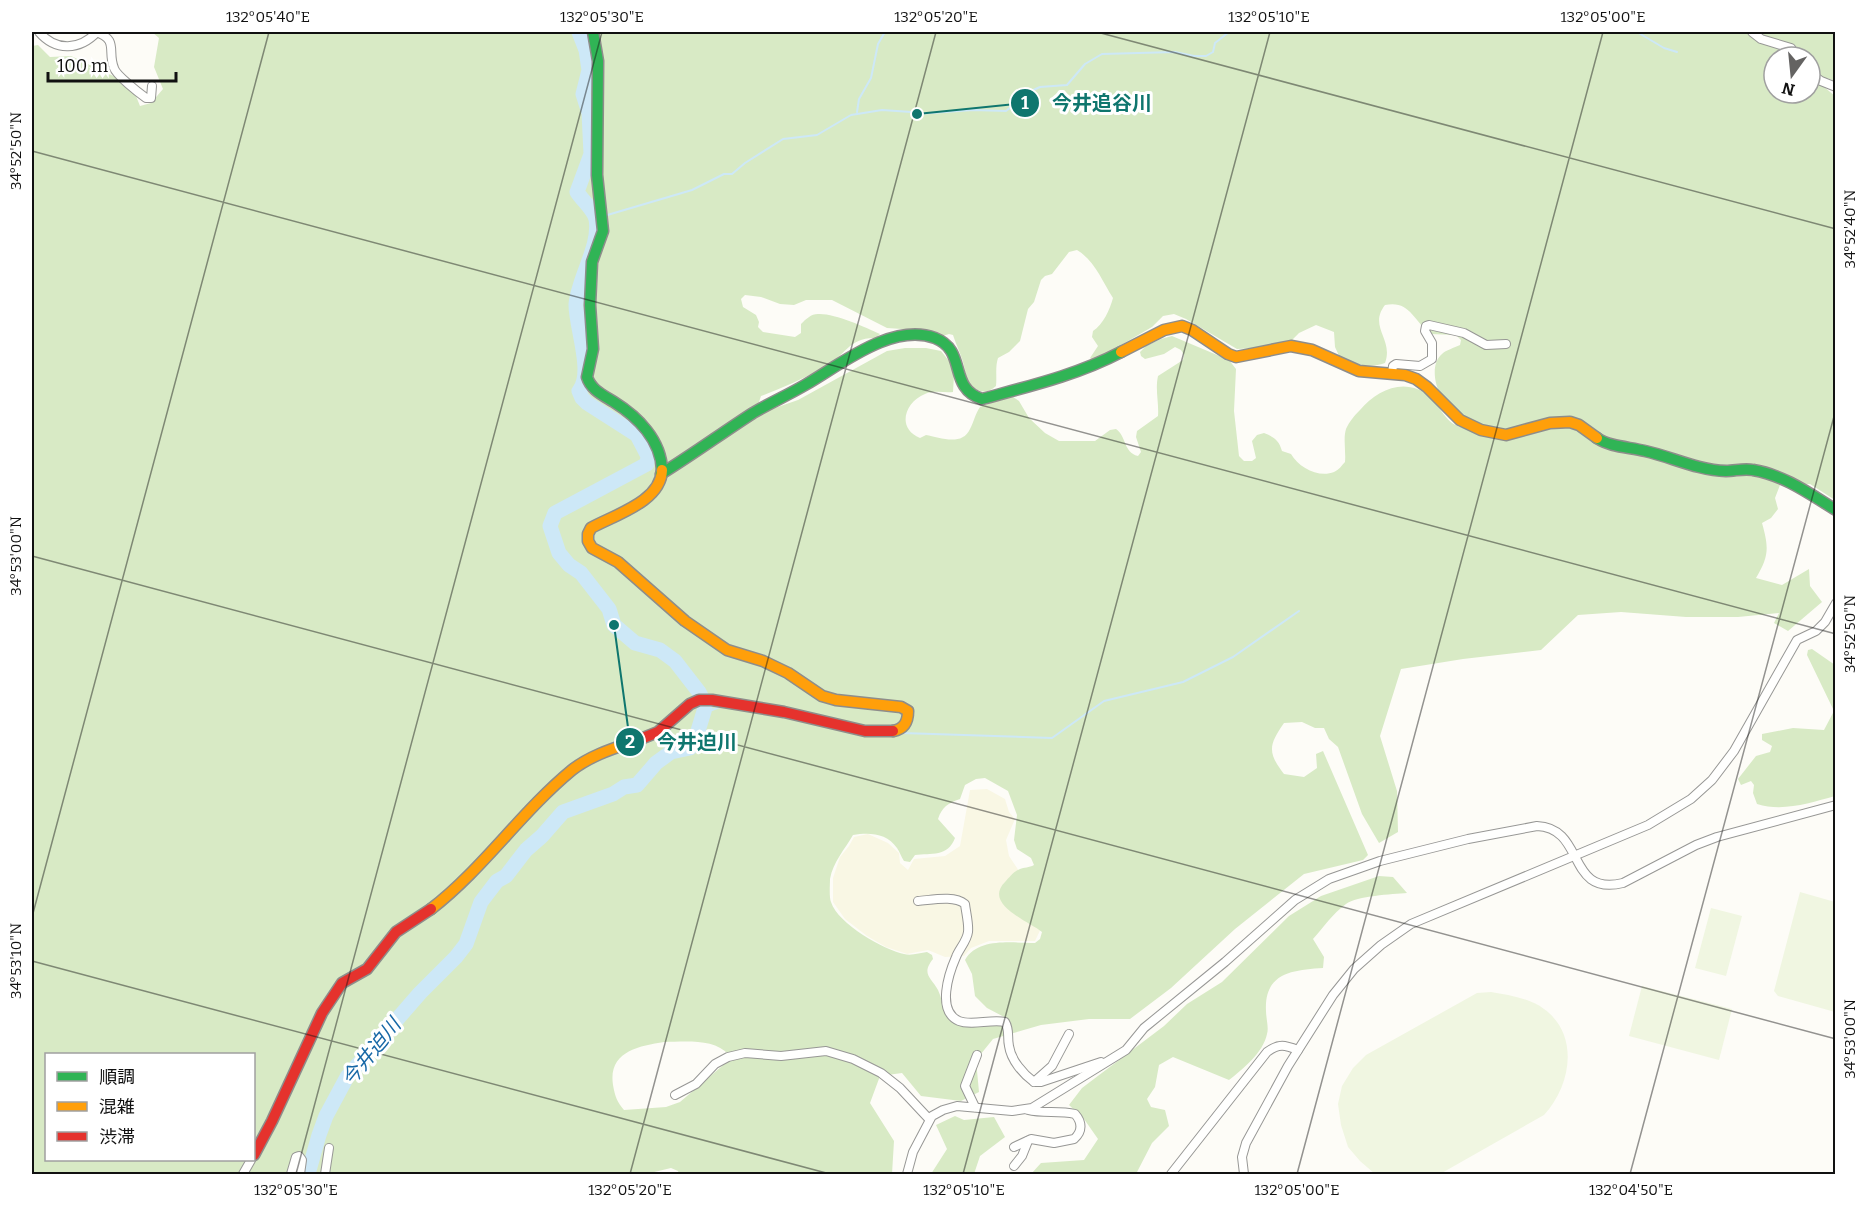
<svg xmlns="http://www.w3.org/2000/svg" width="1867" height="1206" viewBox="0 0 1867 1206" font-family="Bitter,'Noto Sans JP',serif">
<rect width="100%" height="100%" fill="#fdfcf7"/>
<path fill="#f9f7e4" d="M987,789L1005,799L1009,812L1015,819L1006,840L1009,856L1019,871L1045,920L1035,941H989L971,948L964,956L945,957L928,950L907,954L886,947L867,936L845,919L833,902V878L840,857L849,846L854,837L868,834L888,843L899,853L900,863L908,870L914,859L945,856L960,846L970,790Z"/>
<g fill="#d8eac5" fill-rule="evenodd">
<path d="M152,32H1835V81L1827,78L1823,86L1836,97L1835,500L1810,484L1780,485L1775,498L1778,509L1771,518L1762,523C1769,548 1769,556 1756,578L1782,585L1809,569L1810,586L1822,602L1788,631L1774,623L1779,613L1738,617H1686L1621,612L1578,615L1541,650L1463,659L1401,669L1380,736L1397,791L1398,832L1379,843L1362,814L1338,747L1329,739L1324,728H1315L1302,722L1284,723C1269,745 1267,752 1284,774L1304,777L1317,768L1316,754L1323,751L1368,855L1363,860L1304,874L1235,929L1171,988L1130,1019H1089L1041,1025L993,1039L976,1060L979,1092L961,1101L921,1096L902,1073L880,1076L870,1103L894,1141L892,1174H679L678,1171L671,1168L646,1174H32V46L38,45L50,57L71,56L124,81L136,96L140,106L151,103L163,89L154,67L159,38ZM1774,57H1810V93H1774ZM1077,250C1095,261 1102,281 1113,298C1110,309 1103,325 1093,331L1092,337L1098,346L1090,358L1094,362L1111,357L1121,345L1152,327L1163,316L1174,314L1186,319L1237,349L1277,347L1290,342L1299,333L1316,325L1334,332L1335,347L1340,358C1355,364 1369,369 1385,363C1394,339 1368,327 1385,305C1409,300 1413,319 1430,334L1456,335L1461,340L1460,345C1454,348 1446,350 1442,354C1431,363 1434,384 1441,395C1448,405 1460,410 1469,422L1466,428C1444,426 1442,405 1425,393C1402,378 1376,391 1360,410C1355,415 1349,422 1346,429C1343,439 1346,451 1345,462C1342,465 1339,470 1334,472C1319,478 1299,468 1291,454L1282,451C1279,440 1274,437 1264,433L1257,435L1252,441L1256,458L1252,461H1244L1239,456L1234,411L1236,369L1229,360L1172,336L1161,339L1146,346L1140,352L1141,356L1145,359L1164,354L1175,347L1181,350L1184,355L1183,360L1158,376C1155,390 1159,402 1158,416L1137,431L1136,437L1141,452L1138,456C1123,452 1127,437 1116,429L1110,430L1095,441H1059L1045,433L1029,418L1019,401L1013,397L1004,398L980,407C975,414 974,422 970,429C962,447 939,437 926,435L920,438C896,428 905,402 925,394C934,390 944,393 953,392L954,375L949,361L941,351L926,348H905L887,351L798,400L772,409L760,411L757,408L761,396C783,388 804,378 825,367C845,356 849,337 876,338L880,334C865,327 834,313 818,314C811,314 806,319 801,324V333L795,337L763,332L758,327L759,322L756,315L743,307L741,299L745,295L761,297L780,304L794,305L806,300H832L887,328L902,329L936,338L949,334L953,335C959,353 965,360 966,381C975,391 985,396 996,386C997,376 995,367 998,358L1009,352L1020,341L1028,309L1034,302L1041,280L1045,276L1052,274L1069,252ZM985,778L1008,791L1017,815L1014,840L1017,849L1031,858L1034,865C1029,868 1024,867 1020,869C1014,871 1009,878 1005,882C983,904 1028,921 1042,932L1040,939L1035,943C1013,943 978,937 965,960L972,974L975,996L987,1008L1008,1019L1009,1023L1002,1026L959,1018L944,1010C942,1004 941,996 938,990C931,977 921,974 933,959L932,955L927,952C920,953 911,956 904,954C884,950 838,924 831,902C829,897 830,885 830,879C833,862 845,849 853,835C869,832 887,833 897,848C900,852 901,857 904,861L910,862L915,855C931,853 948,857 955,838L938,819C942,807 948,803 960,799L965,785L976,779ZM664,1042C685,1042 714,1038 729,1055L728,1061L680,1102L666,1107L624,1110C617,1102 615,1096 613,1085C608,1052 638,1046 664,1042ZM46,1054H254V1160H46Z"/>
<path d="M1812,649L1835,665V796C1810,803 1783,812 1757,804L1753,793L1754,785L1751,781L1741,785L1738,779L1756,756L1770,752L1772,746L1762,740V734L1793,728L1824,730L1834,711L1807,655L1808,650Z"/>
<path d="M1379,876L1393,877L1407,893C1392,894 1357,896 1346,904C1333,913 1323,928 1313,939L1324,957L1323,968C1292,970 1264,973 1266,1011C1266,1018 1269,1028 1267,1034C1263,1053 1243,1069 1229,1080L1173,1057L1159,1065L1155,1087L1147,1099L1151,1107L1165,1110L1169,1126L1152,1143L1136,1174H1031L1041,1163L1084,1160L1098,1139L1084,1119L1069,1105L1082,1088L1164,1026L1187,1004L1222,982L1289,916L1321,896Z"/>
<path d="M955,1116L964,1120L994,1117L1005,1137L980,1156L974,1174H931L947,1149L936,1125Z"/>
</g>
<g fill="#f0f6e1">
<path d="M1800,892L1835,902V1012L1778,996L1774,991Z"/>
<path d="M1711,908L1742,916L1726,976L1695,968Z"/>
<path d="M1642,986L1732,1009L1719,1060L1629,1036Z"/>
<path d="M1491,992C1508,995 1530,998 1544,1009C1580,1035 1571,1086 1544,1115L1440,1174H1375L1360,1161L1348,1147L1341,1125L1338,1104L1342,1086L1353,1068L1366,1055L1477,993Z"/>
</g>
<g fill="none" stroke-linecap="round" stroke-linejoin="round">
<g stroke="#cde8f7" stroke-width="2">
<path d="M1637,32L1664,48L1677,52"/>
<path d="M857,112L859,99L871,78L878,44L885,32"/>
<path d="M604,216L692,190L724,174H732L745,163L783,139L817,135L851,115L882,110L911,112L917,114L973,110L1006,111L1029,92L1040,87L1067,85L1085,64L1102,54L1175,52L1194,56H1206L1213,52L1215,43L1229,32"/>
<path d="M705,708L712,710L722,706"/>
<path d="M902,733L1052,738L1104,701L1183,682L1233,657L1299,611"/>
</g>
<path stroke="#cde8f7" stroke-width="15" d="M308,1174L319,1135L326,1116L347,1077L420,993L456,957L466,944L481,902L497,881L506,876L526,850L542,836L563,812L613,794L624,787L637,785L656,763L671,752L690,748L694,744L705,708V704L699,692L675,661L660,650L635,643L614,625L609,609L581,573L569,565L559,553L550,526L555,513L647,464L648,456L637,435L587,403L582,398L579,391C594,373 576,328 576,305C577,280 601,246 596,219C594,210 582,200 577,192L591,154L589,113L583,94L589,70L586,50L579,32"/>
<g stroke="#979795" stroke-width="10">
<g id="street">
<path d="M39,32C56,52 80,50 97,32"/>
<path d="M96,32C119,40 107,51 114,68C116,75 139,93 146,98H151L152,86"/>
<path d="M1752,32L1761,39L1791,48L1797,57"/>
<path d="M1810,73L1821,81L1836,87"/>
<path d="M1392,373L1393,366L1396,364L1420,366L1432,359V343L1425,331L1426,326L1429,325L1464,333L1486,345L1506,344"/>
<path d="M918,901C932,900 954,895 965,904C966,913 969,924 968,932C967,941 959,949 956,957C949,973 936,1011 959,1021C971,1026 991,1019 1005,1022C1010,1030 1007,1037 1009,1046C1011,1060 1023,1074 1034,1082H1041L1101,1062"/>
<path d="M1034,1082L1052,1066L1069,1034"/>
<path d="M675,1095L696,1084L715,1064L728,1057L745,1053L781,1056L826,1051L853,1059L881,1073L900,1088L929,1119"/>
<path d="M975,1107L965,1086L977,1055"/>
<path d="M1014,1147L1031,1139L1054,1143L1074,1139C1083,1131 1082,1122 1075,1114C1059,1110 1043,1114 1028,1110"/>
<path d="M1014,1166L1022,1156L1028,1141"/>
<path d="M243,1174L251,1160"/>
<path d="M291,1174L296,1157L299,1156L302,1160L300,1174"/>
<path d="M325,1174L329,1148"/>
<path d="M907,1174L913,1152L932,1116L943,1110L957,1106L1012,1111L1032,1108L1126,1050L1144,1028L1225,962L1295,900L1329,879L1380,861L1468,839L1537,826C1586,828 1566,897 1623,883L1696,845L1717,837L1836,805"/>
<path d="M1171,1174L1267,1052C1279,1043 1285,1045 1298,1050"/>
<path d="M1244,1174L1242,1157L1246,1143L1288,1066L1333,995L1354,969L1381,945L1411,924L1648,825L1691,799L1712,780L1734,751L1797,640L1816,631L1825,622L1836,603"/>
</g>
</g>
<g stroke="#8e8d8b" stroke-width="13">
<g id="fast">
<path d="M593,32L598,61L597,175L603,231L592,262L590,305L593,349L587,377C591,390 603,395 614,402C638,417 661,440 662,470"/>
<path d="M1597,438C1610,447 1629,447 1645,451C1672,457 1697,470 1726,471C1735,471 1744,468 1753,470C1784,475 1810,494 1836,510"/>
<path d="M661,474C692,455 722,433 753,413C770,403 788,395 805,385C840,365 892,322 935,338C968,351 947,387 982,399C1030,386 1077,375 1121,352"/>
</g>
</g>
<g stroke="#8e8d8b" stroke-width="13">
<g id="slow">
<path d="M1121,352L1164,330L1182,326L1192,330L1228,354L1236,357L1291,346L1312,350L1359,371L1405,375L1416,379L1427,387L1460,420L1481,430L1506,435L1550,423L1570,422L1579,425L1597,438"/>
<path d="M662,470C661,502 614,515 591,528L588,534V541L592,548L618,562L685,621L727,650L763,661L788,673L822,696L836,700L901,707L908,711C908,722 904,729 893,731"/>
<path d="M431,909C483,869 521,812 572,770C591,755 615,748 638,740"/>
</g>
</g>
<g stroke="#8e8d8b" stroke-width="13">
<g id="jam">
<path d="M638,740L658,732L690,704L699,700H712L784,712L865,731H893"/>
<path d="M254,1155L272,1121L322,1013L342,983L367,969L396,932L431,909"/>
</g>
</g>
<use href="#street" stroke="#fffffe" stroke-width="8"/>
<use href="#fast" stroke="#30b455" stroke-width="10"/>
<use href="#slow" stroke="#ff9f0a" stroke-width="10"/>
<use href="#jam" stroke="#e5322d" stroke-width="10"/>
</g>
<path fill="none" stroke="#111" stroke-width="1.5" stroke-opacity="0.45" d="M1097,32L1836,229M32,151L1836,634M32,556L1836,1039M32,917L269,32M32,961L830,1174M296,1174L602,32M630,1174L936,32M963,1174L1270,32M1297,1174L1603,32M1630,1174L1836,409"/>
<g text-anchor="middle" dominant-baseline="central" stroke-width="6" stroke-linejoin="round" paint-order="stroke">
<g font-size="20" font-style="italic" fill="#1768a6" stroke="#fff">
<text transform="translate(371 1052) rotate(-51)">今井迫川</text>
</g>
</g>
<path fill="none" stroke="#0f766e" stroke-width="2" d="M917 114L1025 103M614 625L630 742"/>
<g fill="#0f766e" stroke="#fff" stroke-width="2">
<circle cx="917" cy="114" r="6"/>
<circle cx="614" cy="625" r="6"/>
<circle cx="1025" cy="103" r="15"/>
<circle cx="630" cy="742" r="15"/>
</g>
<g font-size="18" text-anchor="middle" font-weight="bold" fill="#fff">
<text x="1025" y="109">1</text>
<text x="630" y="748">2</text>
</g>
<g font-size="20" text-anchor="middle" font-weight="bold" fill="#0f766e" stroke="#fff" stroke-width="6" stroke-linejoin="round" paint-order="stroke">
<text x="1102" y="110">今井追谷川</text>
<text x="697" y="749">今井迫川</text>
</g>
<rect width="1867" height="1206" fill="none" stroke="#ffffff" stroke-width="66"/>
<rect x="45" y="1053" width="210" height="108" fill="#ffffff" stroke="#a0a0a0" stroke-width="1.5"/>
<rect x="57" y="1072" width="30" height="9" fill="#30b455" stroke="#a0a0a0" stroke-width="1.5"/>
<text x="99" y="1083" font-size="18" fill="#111111">順調</text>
<rect x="57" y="1102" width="30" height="9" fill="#ff9f0a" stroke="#a0a0a0" stroke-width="1.5"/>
<text x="99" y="1113" font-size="18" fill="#111111">混雑</text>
<rect x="57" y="1132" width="30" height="9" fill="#e5322d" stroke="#a0a0a0" stroke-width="1.5"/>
<text x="99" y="1143" font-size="18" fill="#111111">渋滞</text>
<g transform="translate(1792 75) rotate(195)"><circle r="28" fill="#ffffff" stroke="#a0a0a0" stroke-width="1.5"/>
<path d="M0-4.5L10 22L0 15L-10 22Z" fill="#646362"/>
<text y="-9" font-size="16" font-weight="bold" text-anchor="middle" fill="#111111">N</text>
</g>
<path d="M48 72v9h128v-9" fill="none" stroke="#111111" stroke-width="3"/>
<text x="57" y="72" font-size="18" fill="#111111" stroke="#ffffff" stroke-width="4.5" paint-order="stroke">100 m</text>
<rect x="33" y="33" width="1801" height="1140" fill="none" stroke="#111" stroke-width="2"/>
<g font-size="15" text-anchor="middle" fill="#111">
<text x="268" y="22">132°05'40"E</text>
<text x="602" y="22">132°05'30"E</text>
<text x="936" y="22">132°05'20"E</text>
<text x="1269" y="22">132°05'10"E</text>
<text x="1603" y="22">132°05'00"E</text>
<text transform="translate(16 151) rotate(-90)" y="5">34°52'50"N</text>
<text transform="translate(1850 229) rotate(-90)" y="5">34°52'40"N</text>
<text transform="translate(16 556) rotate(-90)" y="5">34°53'00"N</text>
<text transform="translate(1850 634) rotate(-90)" y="5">34°52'50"N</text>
<text transform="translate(16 961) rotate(-90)" y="5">34°53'10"N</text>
<text transform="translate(1850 1039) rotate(-90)" y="5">34°53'00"N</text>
<text x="296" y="1195">132°05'30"E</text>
<text x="630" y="1195">132°05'20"E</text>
<text x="964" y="1195">132°05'10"E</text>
<text x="1297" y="1195">132°05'00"E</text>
<text x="1631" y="1195">132°04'50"E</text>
</g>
</svg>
